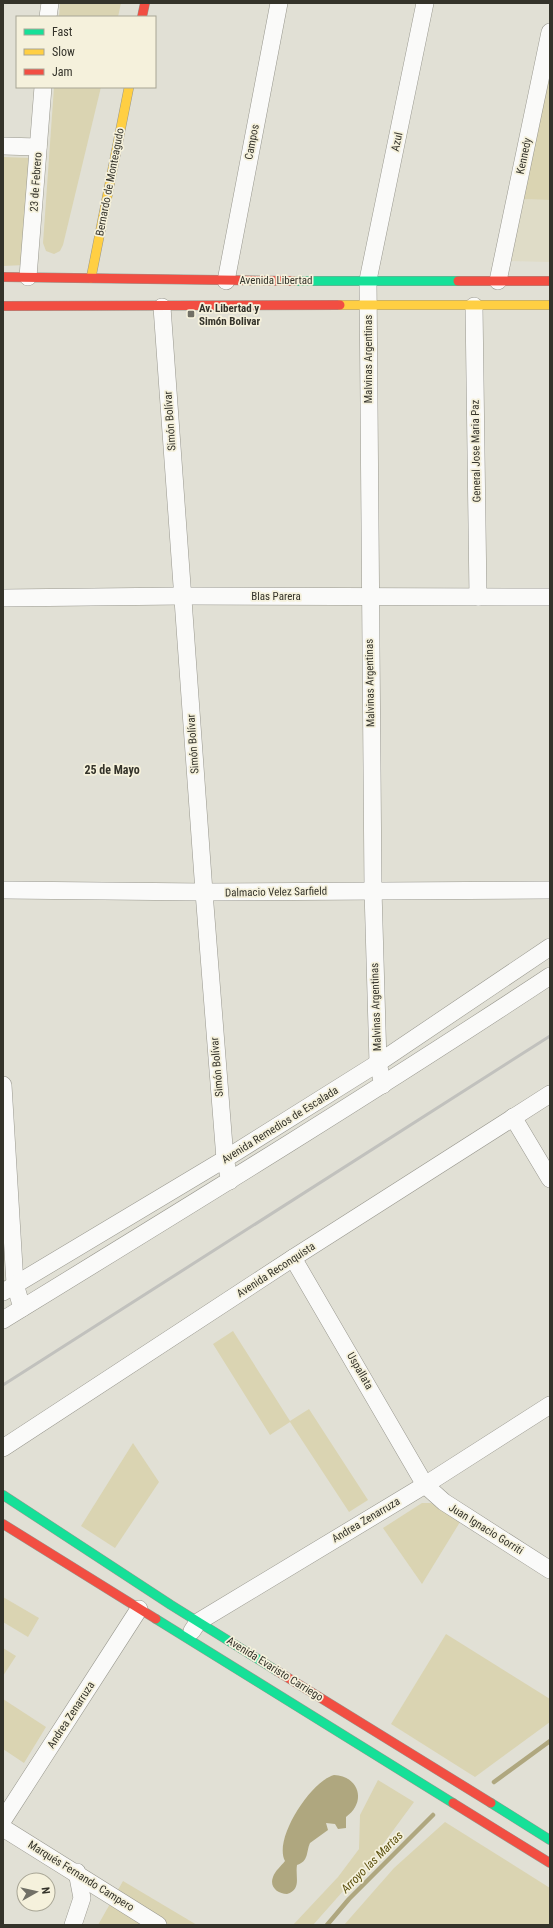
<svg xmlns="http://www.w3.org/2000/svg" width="553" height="1928" viewBox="0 0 553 1928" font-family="'Roboto Condensed',sans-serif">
<rect width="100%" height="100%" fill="#e1e0d5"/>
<path fill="#dfdcc7" d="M522,199L550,200V262L509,261Z"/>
<g fill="#dad4b2">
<path d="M60,3H121L118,17H59Z"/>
<path d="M550,62V200L522,199Z"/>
<path d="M54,87H101L63,245L60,251L54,254L46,251L43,243Z"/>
<path d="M3,157L31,158L25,265L3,266Z"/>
<path d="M233,1331L290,1421L309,1409L368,1500L349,1512L290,1422L270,1435L213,1344Z"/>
<path d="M133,1443L159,1482L115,1548L81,1526Z"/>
<path d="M422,1503H431L460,1522L422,1584L383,1528Z"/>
<path d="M3,1597L39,1618L28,1637L3,1622Z"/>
<path d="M446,1634L550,1699V1722L475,1777L391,1724Z"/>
<path d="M3,1648L16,1656L3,1676Z"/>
<path d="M3,1699L46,1727L24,1763L3,1749Z"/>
<path d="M378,1780L414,1802L375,1855L313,1925H293L338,1877L359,1849L360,1815Z"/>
<path d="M445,1822L550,1888V1925H344L394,1868Z"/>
<path d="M123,1881L197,1925H98Z"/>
</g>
<path fill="#afa77f" d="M334,1775C359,1776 367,1802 346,1817V1828L338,1829L335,1824L326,1823L328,1830L310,1843C306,1852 309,1861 297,1865C295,1877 302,1889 287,1894C278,1894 269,1887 273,1877C275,1871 281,1866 285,1861C273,1839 311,1781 334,1775Z"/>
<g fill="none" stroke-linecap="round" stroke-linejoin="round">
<g stroke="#afa77f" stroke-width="4.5">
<path d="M494,1782L550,1741"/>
<path d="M327,1925L349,1899L433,1815"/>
</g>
<g stroke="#98978e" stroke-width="18">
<g id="street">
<path d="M48,17L50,3"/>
<path d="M3,146L38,147"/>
<path d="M28,277L43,87"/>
<path d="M226,281L279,3"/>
<path d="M498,281L550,32"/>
<path d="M474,306L478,597"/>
<path d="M162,307L204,892L225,1159L230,1181"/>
<path d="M3,598L182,596L550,597"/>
<path d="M3,890L204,892L550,890"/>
<path d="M3,1085L15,1284L22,1308"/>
<path d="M383,1085L378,1063L373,890L368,280L425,3"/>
<path d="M513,1117L550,1179"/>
<path d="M293,1258L425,1485L444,1502L550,1570"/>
<path d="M3,1292L225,1159L378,1063L550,947"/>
<path d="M3,1320C187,1207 370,1095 550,976"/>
<path d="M3,1448L293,1258L550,1094"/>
<path d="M192,1631L198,1622L425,1485L550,1405"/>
<path d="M3,1820L139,1609"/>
<path d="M3,1828L158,1925"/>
<path d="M73,1925L82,1898L77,1872"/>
</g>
</g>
<g stroke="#98978e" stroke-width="10">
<g id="fast">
<path d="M295,281H458"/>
<path d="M3,1495L171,1605L277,1671"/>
<path d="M156,1619L453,1803"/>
<path d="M491,1803L550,1840"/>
</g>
</g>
<g stroke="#98978e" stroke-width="10">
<g id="slow">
<path d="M91,278L129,87"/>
<path d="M340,305H550"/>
</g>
</g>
<g stroke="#98978e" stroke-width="10">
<g id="jam">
<path d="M142,17L145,3"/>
<path d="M3,277L295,281"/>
<path d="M458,281H550"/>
<path d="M3,306L340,305"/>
<path d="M3,1524L156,1619"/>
<path d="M277,1671L491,1803"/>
<path d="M453,1803L550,1863"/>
</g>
</g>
<use href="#street" stroke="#fafaf9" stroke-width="17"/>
<use href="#fast" stroke="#16e098" stroke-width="9"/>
<use href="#slow" stroke="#ffcf43" stroke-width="9"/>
<use href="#jam" stroke="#f24e42" stroke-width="9"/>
<path stroke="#c1c1bd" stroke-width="3" d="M3,1385L550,1036"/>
</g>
<rect fill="#717066" stroke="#f5f1dc" stroke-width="1.5" x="187" y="310" width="8" height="8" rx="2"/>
<g text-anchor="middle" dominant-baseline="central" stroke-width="3.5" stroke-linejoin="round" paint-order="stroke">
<g font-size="11" fill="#34332a" stroke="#f5f1dc">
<text transform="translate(252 142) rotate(-79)">Campos</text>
<text transform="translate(397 142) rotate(-78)">Azul</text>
<text transform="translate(524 156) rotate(-78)">Kennedy</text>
<text transform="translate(36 182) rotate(-86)">23 de Febrero</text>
<text transform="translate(110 182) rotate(-79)">Bernardo de Monteagudo</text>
<text x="276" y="280">Avenida Libertad</text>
<text transform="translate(368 359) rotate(-90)">Malvinas Argentinas</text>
<text transform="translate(170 421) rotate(-94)">Simón Bolívar</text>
<text transform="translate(476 451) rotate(-91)">General Jose Maria Paz</text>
<text x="276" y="596">Blas Parera</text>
<text transform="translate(370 683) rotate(-91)">Malvinas Argentinas</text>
<text transform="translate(193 744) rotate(-94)">Simón Bolívar</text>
<text transform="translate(276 892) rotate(-1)">Dalmacio Velez Sarfield</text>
<text transform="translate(376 1007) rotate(-92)">Malvinas Argentinas</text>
<text transform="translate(217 1067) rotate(-95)">Simón Bolívar</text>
<text transform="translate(280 1125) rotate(-32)">Avenida Remedios de Escalada</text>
<text transform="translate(276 1270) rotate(-33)">Avenida Reconquista</text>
<text transform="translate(360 1371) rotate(60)">Uspallata</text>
<text transform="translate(366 1520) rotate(-31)">Andrea Zenarruza</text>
<text transform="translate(486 1529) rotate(32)">Juan Ignacio Gorriti</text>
<text transform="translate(275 1669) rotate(32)">Avenida Evaristo Carriego</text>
<text transform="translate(71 1715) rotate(-57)">Andrea Zenarruza</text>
<text transform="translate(81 1876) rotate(32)">Marqués Fernando Campero</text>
</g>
<g font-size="11" font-weight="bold" fill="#34332a" stroke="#f5f1dc" text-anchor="start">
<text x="199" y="308">Av. Libertad y<tspan x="199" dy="13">Simón Bolivar</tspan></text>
</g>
<g font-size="12" font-weight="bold" fill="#34332a" stroke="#f5f1dc">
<text x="112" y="770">25 de Mayo</text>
</g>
<g font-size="12" font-style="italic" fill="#5d5211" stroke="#f5f1dc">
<text transform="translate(372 1862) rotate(-45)">Arroyo las Martas</text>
</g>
</g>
<rect width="553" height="1928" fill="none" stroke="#34332a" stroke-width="8"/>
<rect x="16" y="16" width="140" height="72" fill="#f5f1dc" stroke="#a8a595"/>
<rect x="24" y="29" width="20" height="6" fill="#16e098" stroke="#a8a595"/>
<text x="52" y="36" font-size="12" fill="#34332a">Fast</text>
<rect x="24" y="49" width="20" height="6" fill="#ffcf43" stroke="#a8a595"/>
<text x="52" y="56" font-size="12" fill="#34332a">Slow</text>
<rect x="24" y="69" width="20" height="6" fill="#f24e42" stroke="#a8a595"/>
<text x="52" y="76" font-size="12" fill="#34332a">Jam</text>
<g transform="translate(36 1892) rotate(82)"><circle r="19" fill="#f5f1dc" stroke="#a8a595"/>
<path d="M0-3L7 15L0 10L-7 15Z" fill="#717066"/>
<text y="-6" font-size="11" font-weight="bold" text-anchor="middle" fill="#34332a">N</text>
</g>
</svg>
